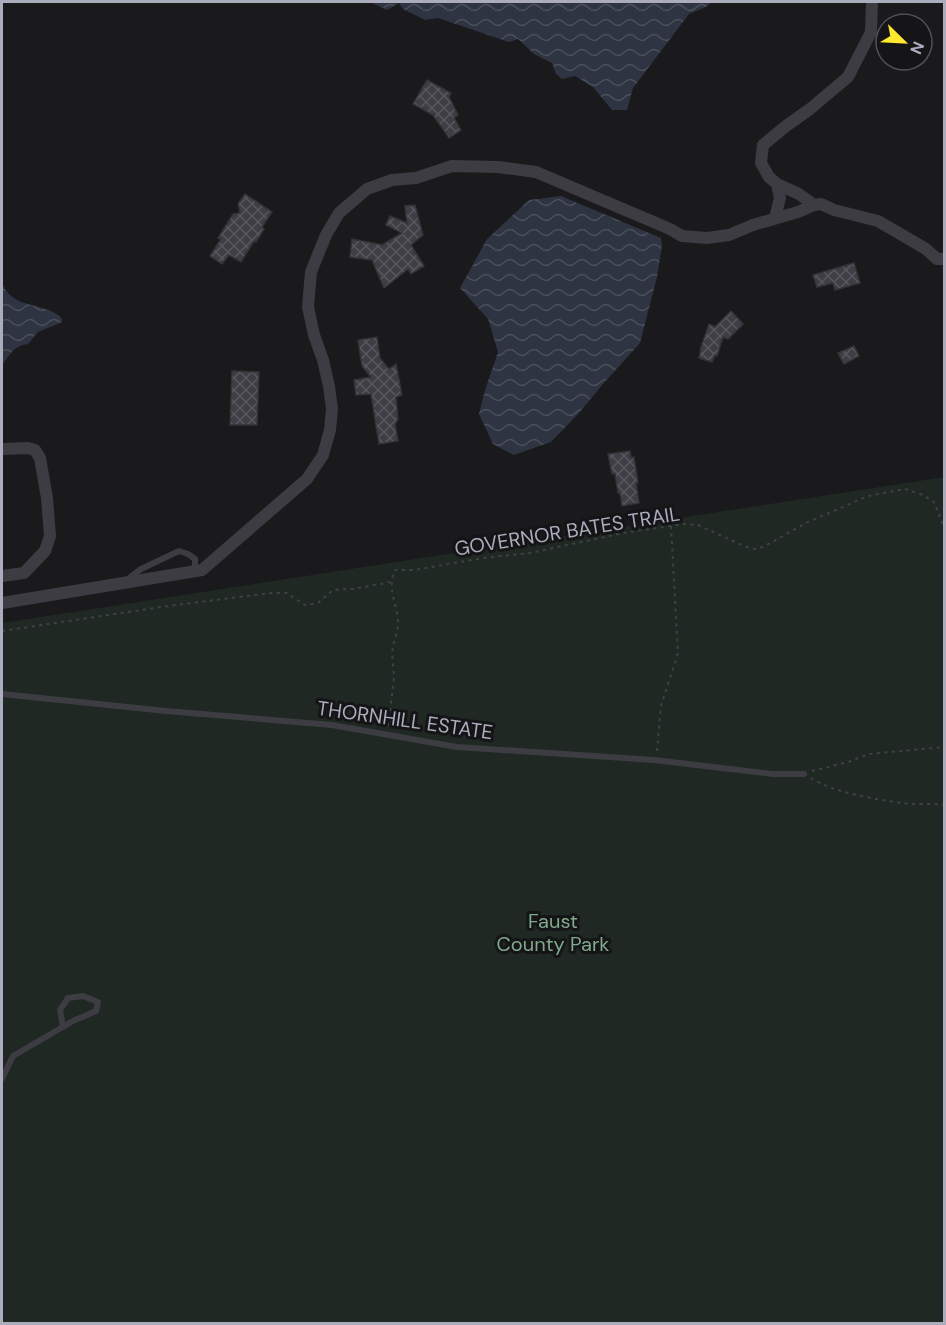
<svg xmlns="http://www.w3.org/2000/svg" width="946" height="1325" viewBox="0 0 946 1325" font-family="'DM Sans',sans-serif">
<defs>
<pattern id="water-waves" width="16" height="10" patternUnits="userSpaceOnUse" patternTransform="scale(1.5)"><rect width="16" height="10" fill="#2e3441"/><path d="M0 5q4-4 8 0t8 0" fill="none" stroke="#4a4f5a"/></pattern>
<pattern id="building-cross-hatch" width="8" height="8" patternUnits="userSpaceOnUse" patternTransform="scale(1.5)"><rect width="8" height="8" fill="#3f3e44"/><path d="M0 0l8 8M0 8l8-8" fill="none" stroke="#58575d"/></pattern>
</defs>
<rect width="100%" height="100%" fill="#1a191c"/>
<path fill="#1f2822" d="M944,477V1323L2,1324V623Z"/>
<g fill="url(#water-waves)">
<path d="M370,2H712L706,7L689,14L633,88L627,110H612L593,87L575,76L562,79L556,74L552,63L534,54L518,39L509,42L438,18L425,20L403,9L399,3L387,10Z"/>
<path d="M561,196L661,238L662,246L657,277L640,343L603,384L579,413L551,442L514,455L493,444L479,414L485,390L498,352L488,319L460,288L487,239L529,200Z"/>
<path d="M2,278C2,281 2,284 4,287C15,310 49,302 62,319V322L38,332L28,344C13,346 11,354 2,365Z"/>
</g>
<g fill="url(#building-cross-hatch)" stroke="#343338" stroke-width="1.5">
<path d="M427,80L451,93L449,97L458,115L454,118L461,130L449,138L433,115L413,104Z"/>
<path d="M245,194L272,212L262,227L264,229L256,242L254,241L241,262L229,255L222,264L210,256L221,239L218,238L233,214L240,213L238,204Z"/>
<path d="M415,205L423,235L411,245L424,266L411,274L408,269L384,288L372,260L350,257L352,239L382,245L402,233L386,225L390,216L407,223L405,206Z"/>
<path d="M854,263L860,283L835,290L833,283L817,287L813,275Z"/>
<path d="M731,311L743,324L728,339L723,337L717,356L715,355L712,362L699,358L701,350H700L709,324L715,327Z"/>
<path d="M377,337L380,358L389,369L396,364L402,395L396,397L398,419L395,424L398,441L379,444L371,394L356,395L354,380L371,377L362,366L358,340Z"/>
<path d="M854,346L859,356L844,364L838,353Z"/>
<path d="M232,371L259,372L257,425H230Z"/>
<path d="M630,451L631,458L634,457L638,483H636L639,503L622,506L620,493H618L615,474H612L608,454Z"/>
</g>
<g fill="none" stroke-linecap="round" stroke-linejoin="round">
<g stroke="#404048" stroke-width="2" stroke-dasharray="3 4.5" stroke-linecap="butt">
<path d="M2,631L168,606L271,593H287L305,605L318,603L333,590L353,589L391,582"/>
<path d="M389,726C390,710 392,695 394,679C394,669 391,656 393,647C394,639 398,632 398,624C398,603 386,590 395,570H414L483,558L530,553L623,533L684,524L698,525L744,546L755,549L763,547L808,522L868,496L905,489L923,495L934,502L944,527"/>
<path d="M657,751L661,706L678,653L671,526"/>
<path d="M812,771L848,762L869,754L944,747"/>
<path d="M811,778C834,793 875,799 902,803C916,805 931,803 944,805"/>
</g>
<g stroke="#3d3c43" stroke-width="6">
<path d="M128,579L141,569L179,551L188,554L195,559V566L192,571"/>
<path d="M2,694L166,711L332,725L457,747L654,760L773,774H804"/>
<path d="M2,1079L13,1056L73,1021L96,1011L98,1002L83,996L68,998L60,1010L63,1027"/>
</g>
<g stroke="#3d3c43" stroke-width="12">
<path d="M814,205L799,194L777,184L769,177L761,163L763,145L786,126L810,109L848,77L871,32L872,2"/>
<path d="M775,218L780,198L777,184"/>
<path d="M2,449L28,448L35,450L40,458L47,498L50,536L45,551L24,573L2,576"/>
<path d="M2,603L202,570L307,479L323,455L330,430L332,409L329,386L323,360L314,335L308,307L311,272L326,235L339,213L367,189L392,180L416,178L452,166L498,167L536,172L670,229L682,236L707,238L729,235L753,225L798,212L814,205L821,204L834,210L878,221L926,249L937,259H944"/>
</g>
</g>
<g text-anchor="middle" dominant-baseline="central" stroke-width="6" stroke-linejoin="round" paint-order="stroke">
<g font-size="20" fill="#abacbc" stroke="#151417">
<text transform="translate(567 531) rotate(-9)">GOVERNOR BATES TRAIL</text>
<text transform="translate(405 720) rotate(8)">THORNHILL ESTATE</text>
</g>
<g font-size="20" fill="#81a98c" stroke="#151417">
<text x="553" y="921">Faust<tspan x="553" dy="23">County Park</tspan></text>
</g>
</g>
<rect width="946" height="1325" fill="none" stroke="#abacbc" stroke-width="6"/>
<g transform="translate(904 42) rotate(114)"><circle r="28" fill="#151417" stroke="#515159" stroke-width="1.5"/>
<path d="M0-4.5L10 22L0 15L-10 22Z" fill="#ffe92e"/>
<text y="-9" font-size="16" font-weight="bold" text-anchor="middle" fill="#abacbc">N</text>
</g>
</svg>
